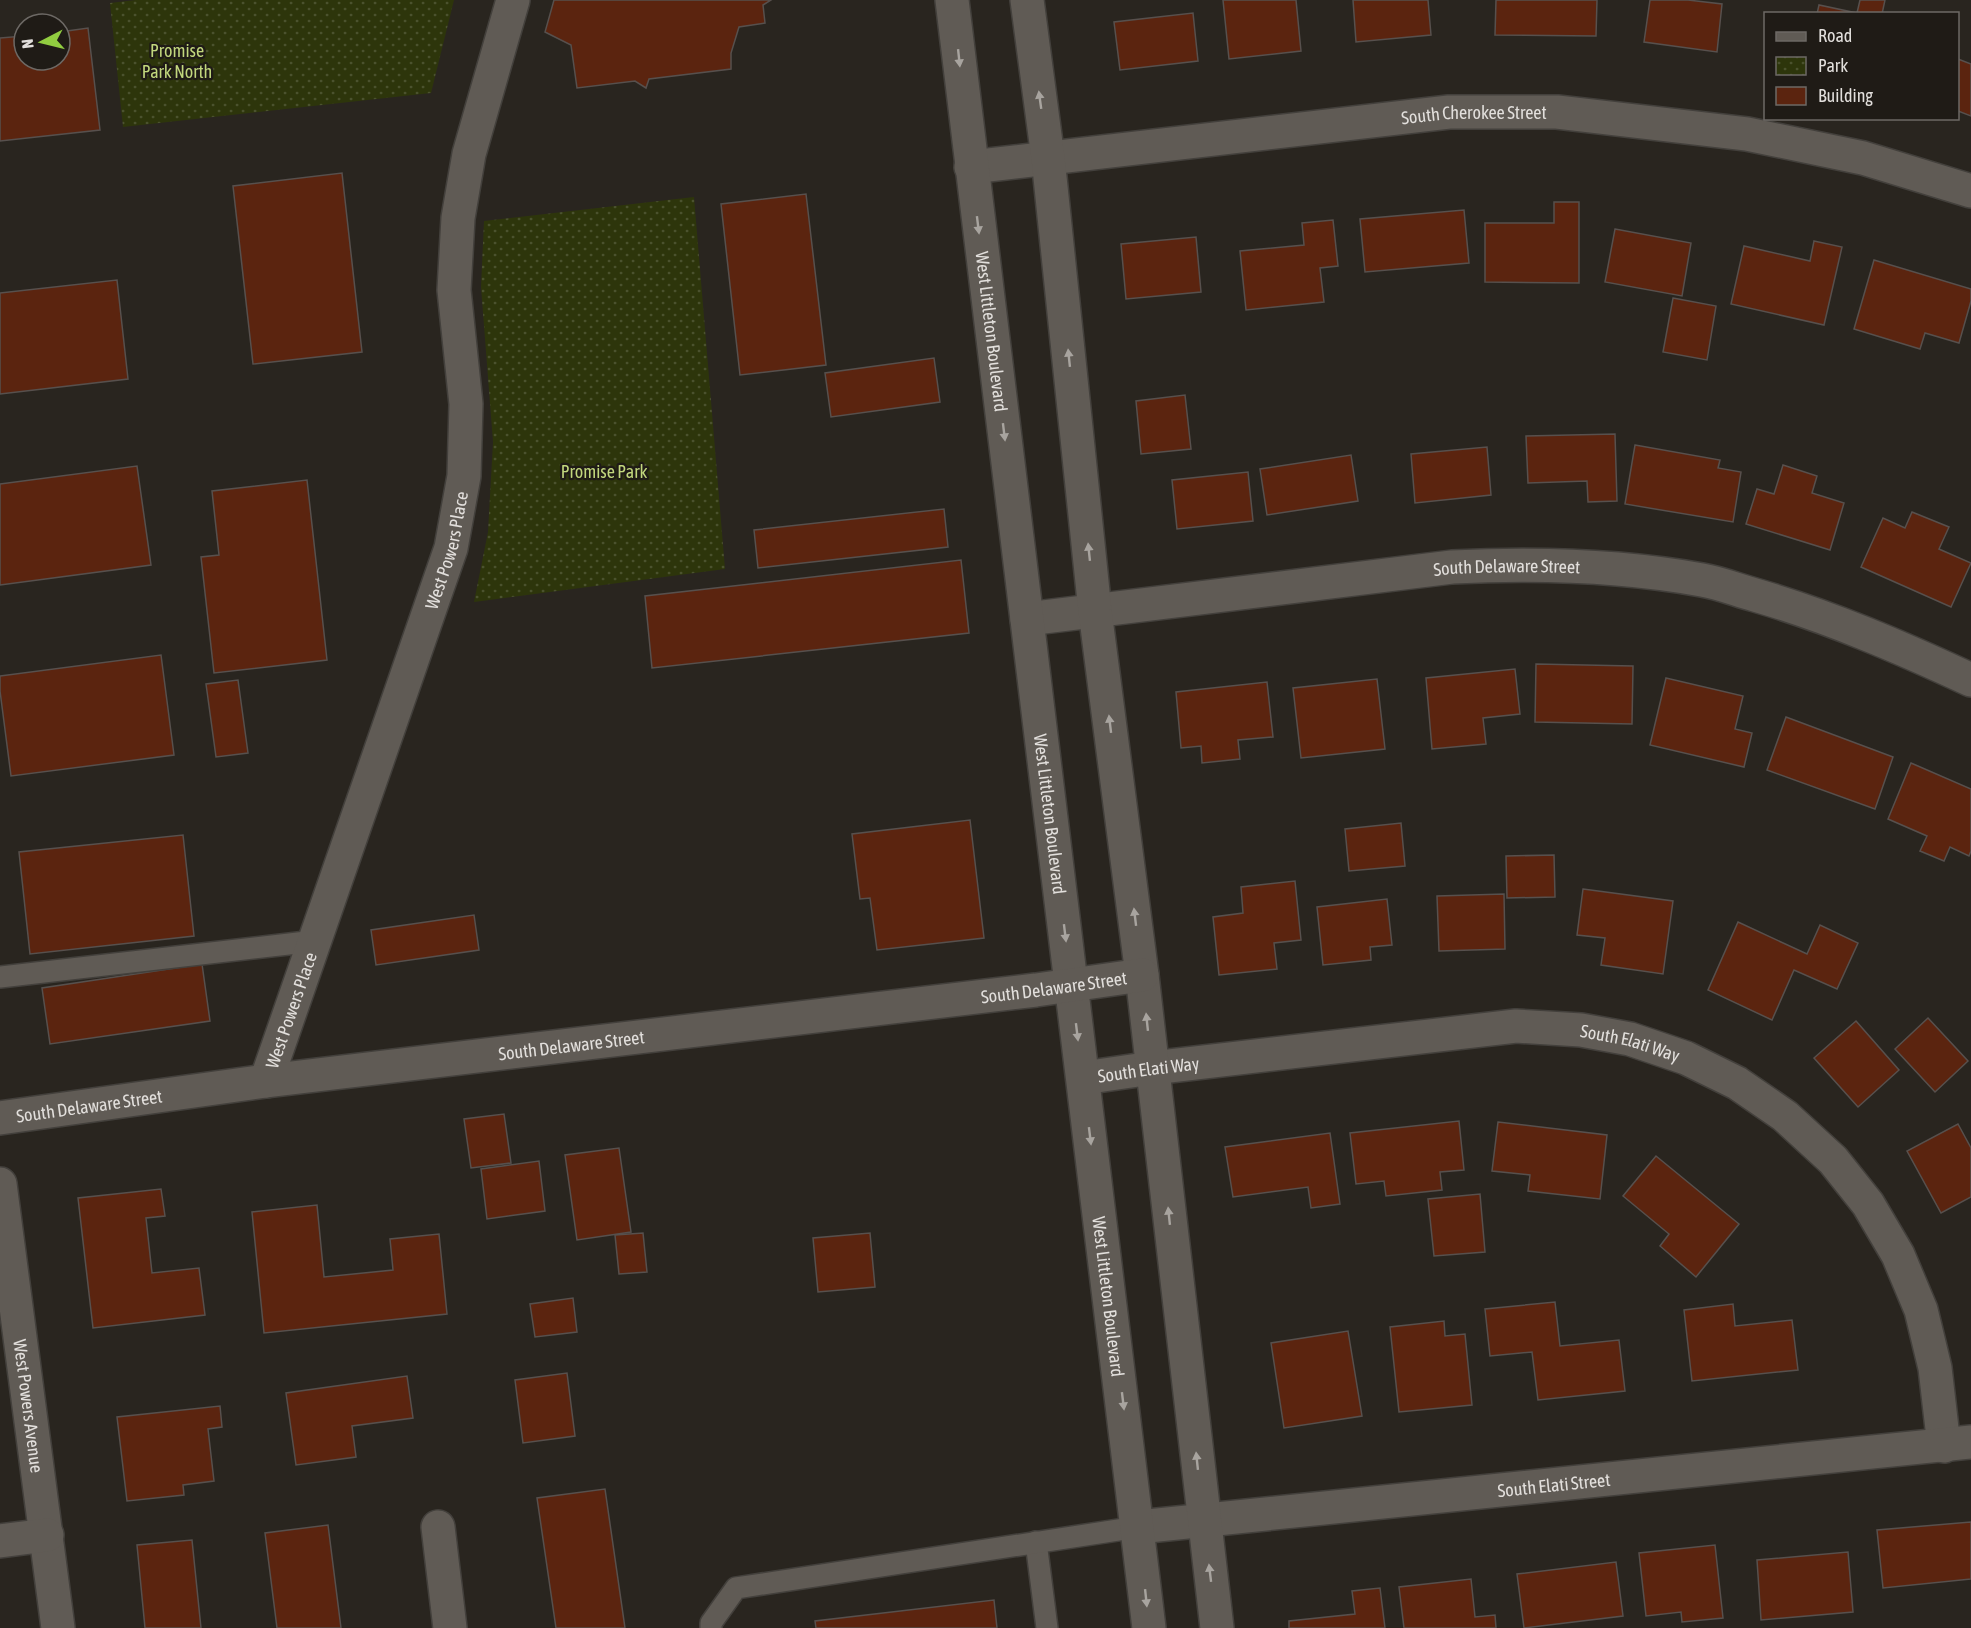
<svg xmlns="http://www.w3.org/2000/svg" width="1971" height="1628" viewBox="0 0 1971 1628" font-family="'Asap Condensed',sans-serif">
<defs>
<pattern id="park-dots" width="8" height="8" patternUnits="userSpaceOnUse" patternTransform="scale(1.5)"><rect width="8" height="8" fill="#2d350b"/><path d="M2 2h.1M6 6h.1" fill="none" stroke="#4b522e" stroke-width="1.8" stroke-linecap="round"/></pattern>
</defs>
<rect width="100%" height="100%" fill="#29251f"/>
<g fill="url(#park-dots)">
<path d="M136,0H454L431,93L123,127L110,3Z"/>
<path d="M694,197L725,569L474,602L488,532L493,442L481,287L484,221Z"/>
</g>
<g fill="#5b240f" stroke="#57504d" stroke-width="1.5">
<path d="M554,0H771L763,5L765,23L739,27L731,53V69L649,79L646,88L635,81L577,88L571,45L545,32Z"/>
<path d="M1223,0H1296L1301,51L1229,59Z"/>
<path d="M1353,0H1428L1431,35L1356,42Z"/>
<path d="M1496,0H1597L1596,36L1495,35Z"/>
<path d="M1650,0H1688L1722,4L1717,52L1644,42Z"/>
<path d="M1860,0H1885L1882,14H1817L1819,5L1857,13Z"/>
<path d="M1193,13L1198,61L1120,70L1114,22Z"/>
<path d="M88,28L100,130L0,141V38L24,36V60H60V32Z"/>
<path d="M1958,59L1971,64V116L1958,111Z"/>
<path d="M342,173L362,352L253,364L233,186Z"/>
<path d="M806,194L826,365L740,375L721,204Z"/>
<path d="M1554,202H1579V283L1485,282V223H1554Z"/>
<path d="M1464,210L1469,263L1365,272L1360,219Z"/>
<path d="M1333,220L1338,266L1320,268L1324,302L1246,310L1240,251L1304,245L1302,223Z"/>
<path d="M1615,229L1691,243L1682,296L1605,282Z"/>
<path d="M1196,237L1201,292L1126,299L1121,244Z"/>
<path d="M1814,241L1842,247L1824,325L1731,304L1744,246L1810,261Z"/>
<path d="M1874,260L1971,289V301L1959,343L1925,333L1920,349L1854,329Z"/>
<path d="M117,280L128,379L0,394V293Z"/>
<path d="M1673,298L1716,306L1707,360L1663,352Z"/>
<path d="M934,358L940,402L831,417L825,373Z"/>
<path d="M1185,395L1191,449L1141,454L1136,401Z"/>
<path d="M1615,434L1617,501L1588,502L1587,481L1528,483L1526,436Z"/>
<path d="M1635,445L1720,460L1718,468L1741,472L1733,522L1625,504Z"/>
<path d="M1487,447L1491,495L1415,503L1411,454Z"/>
<path d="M1351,455L1358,501L1267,515L1260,469Z"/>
<path d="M1783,465L1817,476L1812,493L1844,503L1830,550L1746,524L1757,489L1774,494Z"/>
<path d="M137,466L151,565L0,585V484Z"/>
<path d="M1248,472L1253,521L1177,529L1172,480Z"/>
<path d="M307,480L327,660L214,673L201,557L219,555L212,491Z"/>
<path d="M944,509L948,547L758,568L754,530Z"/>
<path d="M1912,512L1949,527L1939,549L1971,563L1951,607L1861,567L1883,518L1905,528Z"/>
<path d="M961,560L969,633L652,668L645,596Z"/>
<path d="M161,655L174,755L11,776L0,691V676Z"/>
<path d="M1536,664L1633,666L1632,724L1535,722Z"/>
<path d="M1515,669L1520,714L1483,718L1486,744L1432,749L1426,678Z"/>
<path d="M1666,678L1743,696L1735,729L1752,733L1744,767L1650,745Z"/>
<path d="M1377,679L1385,749L1301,758L1293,688Z"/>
<path d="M238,680L248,753L216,757L206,684Z"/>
<path d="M1267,682L1273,737L1238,740L1240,759L1202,763L1201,746L1181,748L1176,692Z"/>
<path d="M1786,717L1893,757L1875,809L1767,770Z"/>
<path d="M1911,763L1971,789V851L1969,856L1950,847L1944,861L1920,851L1927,836L1888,819Z"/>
<path d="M970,820L984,938L877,950L870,898L860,899L852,834Z"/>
<path d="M1401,823L1405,866L1349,871L1345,829Z"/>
<path d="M183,835L194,936L30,954L19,852Z"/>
<path d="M1554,855L1555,897L1507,898L1506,856Z"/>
<path d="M1295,881L1301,940L1274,943L1277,969L1219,975L1213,917L1243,913L1241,887Z"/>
<path d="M1583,889L1673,901L1663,974L1601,965L1605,938L1577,935Z"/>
<path d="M1504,894L1505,949L1439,951L1437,896Z"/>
<path d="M1387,899L1392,945L1370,947L1371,960L1323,965L1317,907Z"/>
<path d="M474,915L479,950L376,965L371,930Z"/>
<path d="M1738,922L1807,954L1820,925L1858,943L1837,989L1794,970L1772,1020L1708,990Z"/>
<path d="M202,964L210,1021L50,1044L42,988Z"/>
<path d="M1928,1018L1968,1061L1935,1092L1895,1049Z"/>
<path d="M1856,1021L1899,1070L1858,1107L1814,1058Z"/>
<path d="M504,1114L511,1163L471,1168L464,1119Z"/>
<path d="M1459,1121L1464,1170L1440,1172L1442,1190L1386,1196L1384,1181L1356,1184L1350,1133Z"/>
<path d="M1498,1122L1607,1135L1600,1199L1528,1191L1530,1175L1492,1171Z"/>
<path d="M1958,1124L1971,1148V1197L1941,1213L1907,1151Z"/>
<path d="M1330,1133L1340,1204L1311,1208L1308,1187L1233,1197L1225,1147Z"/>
<path d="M619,1148L631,1232L577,1240L565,1155Z"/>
<path d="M1656,1156L1739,1224L1696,1277L1660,1246L1669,1234L1623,1196Z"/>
<path d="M539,1161L545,1211L487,1219L481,1169Z"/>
<path d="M161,1189L165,1216L146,1218L152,1273L199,1268L205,1315L93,1328L78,1198Z"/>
<path d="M1480,1194L1485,1252L1434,1256L1428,1199Z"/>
<path d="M317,1205L324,1277L393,1270L390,1239L439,1234L447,1314L264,1333L252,1212Z"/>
<path d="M643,1233L647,1272L619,1274L615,1235Z"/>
<path d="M870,1233L875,1287L818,1292L813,1238Z"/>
<path d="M573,1298L577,1332L535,1337L530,1304Z"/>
<path d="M1555,1302L1560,1346L1619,1340L1625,1391L1538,1400L1532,1352L1490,1356L1485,1309Z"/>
<path d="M1733,1304L1735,1326L1792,1320L1798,1370L1692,1381L1684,1310Z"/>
<path d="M1444,1321L1445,1336L1465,1334L1472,1405L1399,1412L1390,1327Z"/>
<path d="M1348,1331L1362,1416L1284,1428L1271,1343Z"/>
<path d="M567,1373L575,1436L523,1443L515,1380Z"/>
<path d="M407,1376L413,1418L352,1426L356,1457L296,1465L286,1393Z"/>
<path d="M220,1406L222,1427L208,1429L214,1481L183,1485L184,1495L127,1501L117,1417Z"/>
<path d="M605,1489L625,1628H556L537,1498Z"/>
<path d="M1971,1522V1579L1883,1588L1877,1530Z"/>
<path d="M328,1525L341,1628H277L265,1533Z"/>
<path d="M192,1540L201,1628H145L137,1545Z"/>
<path d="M1715,1545L1723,1618L1682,1622L1681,1612L1646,1616L1639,1553Z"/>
<path d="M1848,1552L1853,1612L1761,1620L1757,1560Z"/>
<path d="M1616,1562L1623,1616L1524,1628L1517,1574Z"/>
<path d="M1471,1579L1475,1617L1495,1615L1496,1628H1404L1399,1587Z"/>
<path d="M1380,1588L1385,1628H1289V1621L1355,1614L1352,1591Z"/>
<path d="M994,1600L997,1628H816L815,1621Z"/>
</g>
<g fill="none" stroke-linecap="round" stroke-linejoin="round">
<g stroke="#43403c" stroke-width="24">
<g id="lane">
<path d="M0,977L315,941"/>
<path d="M1036,1542L1047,1628"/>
<path d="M711,1628V1623L736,1588L1138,1527"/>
</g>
</g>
<g stroke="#43403c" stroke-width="36">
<g id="street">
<path id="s1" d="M971,167L1449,112H1557L1747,134L1863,158L1971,191"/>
<path id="s2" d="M1027,619L1452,567C1536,563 1619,565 1702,580C1720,583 1737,590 1755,595C1830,617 1900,647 1971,680"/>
<path id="s3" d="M1083,1078L1152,1068L1516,1026L1581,1030L1630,1039L1686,1058L1737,1083L1785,1116L1833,1160L1868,1204L1898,1255L1921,1310L1935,1368L1944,1446"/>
<path id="s4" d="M266,1081L451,548L464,476L466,404L454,290L458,218L469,154L513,0"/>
<path id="s5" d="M0,1184L58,1628"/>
<path d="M438,1527L450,1628"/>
<path id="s6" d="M1138,1527L1971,1442"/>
<path d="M0,1541L47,1535"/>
</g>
</g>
<g stroke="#43403c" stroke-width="36">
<g id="secondary">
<path id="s7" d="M952,0L1149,1628"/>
<path d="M1027,0L1048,158L1095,611L1142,975L1217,1628"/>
<path id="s8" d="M0,1118L266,1081L1036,990L1142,975"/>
</g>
</g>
<use href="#lane" stroke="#605b55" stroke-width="21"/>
<use href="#street" stroke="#605b55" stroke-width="33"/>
<use href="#secondary" stroke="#605b55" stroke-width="33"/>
</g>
<defs><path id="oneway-solid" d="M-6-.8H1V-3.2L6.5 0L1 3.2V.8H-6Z" transform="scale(1.5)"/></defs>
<g fill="#a8a49f">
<use href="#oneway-solid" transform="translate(959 58) rotate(84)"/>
<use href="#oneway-solid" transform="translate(1040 100) rotate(-98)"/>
<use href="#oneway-solid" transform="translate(978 225) rotate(83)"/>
<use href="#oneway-solid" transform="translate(1069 358) rotate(-96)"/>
<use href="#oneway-solid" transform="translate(1004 432) rotate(83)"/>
<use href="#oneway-solid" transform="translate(1089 552) rotate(-96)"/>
<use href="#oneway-solid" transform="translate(1110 724) rotate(-97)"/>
<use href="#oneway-solid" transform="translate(1135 917) rotate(-97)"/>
<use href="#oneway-solid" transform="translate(1065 933) rotate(83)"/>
<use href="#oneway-solid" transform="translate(1147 1022) rotate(-96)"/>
<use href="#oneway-solid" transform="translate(1077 1032) rotate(83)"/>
<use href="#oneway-solid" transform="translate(1090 1136) rotate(83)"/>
<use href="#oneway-solid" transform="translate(1169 1216) rotate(-96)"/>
<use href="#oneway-solid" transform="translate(1123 1401) rotate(83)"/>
<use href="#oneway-solid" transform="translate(1197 1461) rotate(-96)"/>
<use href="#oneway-solid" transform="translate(1210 1573) rotate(-97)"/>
<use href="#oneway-solid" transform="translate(1146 1598) rotate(84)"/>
</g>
<g text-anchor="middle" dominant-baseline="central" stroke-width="4.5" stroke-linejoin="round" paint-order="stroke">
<g font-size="18" fill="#c2d77d" stroke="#1f1b16">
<text x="177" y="50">Promise<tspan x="177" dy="21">Park North</tspan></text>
<text x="604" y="471">Promise Park</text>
</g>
<g font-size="18" fill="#e2dfdc" stroke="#1f1b16">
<text stroke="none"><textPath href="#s1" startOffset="506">South Cherokee Street</textPath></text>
<text stroke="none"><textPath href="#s7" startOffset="334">West Littleton Boulevard</textPath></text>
<text stroke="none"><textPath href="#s4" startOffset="561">West Powers Place</textPath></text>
<text stroke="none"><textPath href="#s2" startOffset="483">South Delaware Street</textPath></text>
<text stroke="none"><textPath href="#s7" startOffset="820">West Littleton Boulevard</textPath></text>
<text stroke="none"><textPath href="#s8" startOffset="1062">South Delaware Street</textPath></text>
<text stroke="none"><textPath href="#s4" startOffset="75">West Powers Place</textPath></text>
<text stroke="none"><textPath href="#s3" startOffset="552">South Elati Way</textPath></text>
<text stroke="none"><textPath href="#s8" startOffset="576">South Delaware Street</textPath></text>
<text stroke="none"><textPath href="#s3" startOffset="66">South Elati Way</textPath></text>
<text stroke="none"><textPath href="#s8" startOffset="90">South Delaware Street</textPath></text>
<text stroke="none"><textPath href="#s7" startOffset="1306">West Littleton Boulevard</textPath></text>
<text stroke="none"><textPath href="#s5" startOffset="224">West Powers Avenue</textPath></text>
<text stroke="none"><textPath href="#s6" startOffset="418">South Elati Street</textPath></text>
</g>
</g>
<rect x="1764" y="12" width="195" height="108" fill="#1f1b16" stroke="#6d6965" stroke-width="1.5"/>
<rect x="1776" y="32" width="30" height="9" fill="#605b55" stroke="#6d6965" stroke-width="1.5"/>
<text x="1818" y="42" font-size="18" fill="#e2dfdc">Road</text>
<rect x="1776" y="57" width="30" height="18" fill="url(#park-dots)" stroke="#6d6965" stroke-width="1.5"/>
<text x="1818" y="72" font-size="18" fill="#e2dfdc">Park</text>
<rect x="1776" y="87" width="30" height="18" fill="#5b240f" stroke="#6d6965" stroke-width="1.5"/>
<text x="1818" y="102" font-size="18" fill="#e2dfdc">Building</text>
<g transform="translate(42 42) rotate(263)"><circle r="28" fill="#1f1b16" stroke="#6d6965" stroke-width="1.5"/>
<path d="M0-4.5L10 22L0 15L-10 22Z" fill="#91cd40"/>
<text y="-9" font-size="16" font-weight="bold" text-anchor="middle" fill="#e2dfdc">N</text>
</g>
</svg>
